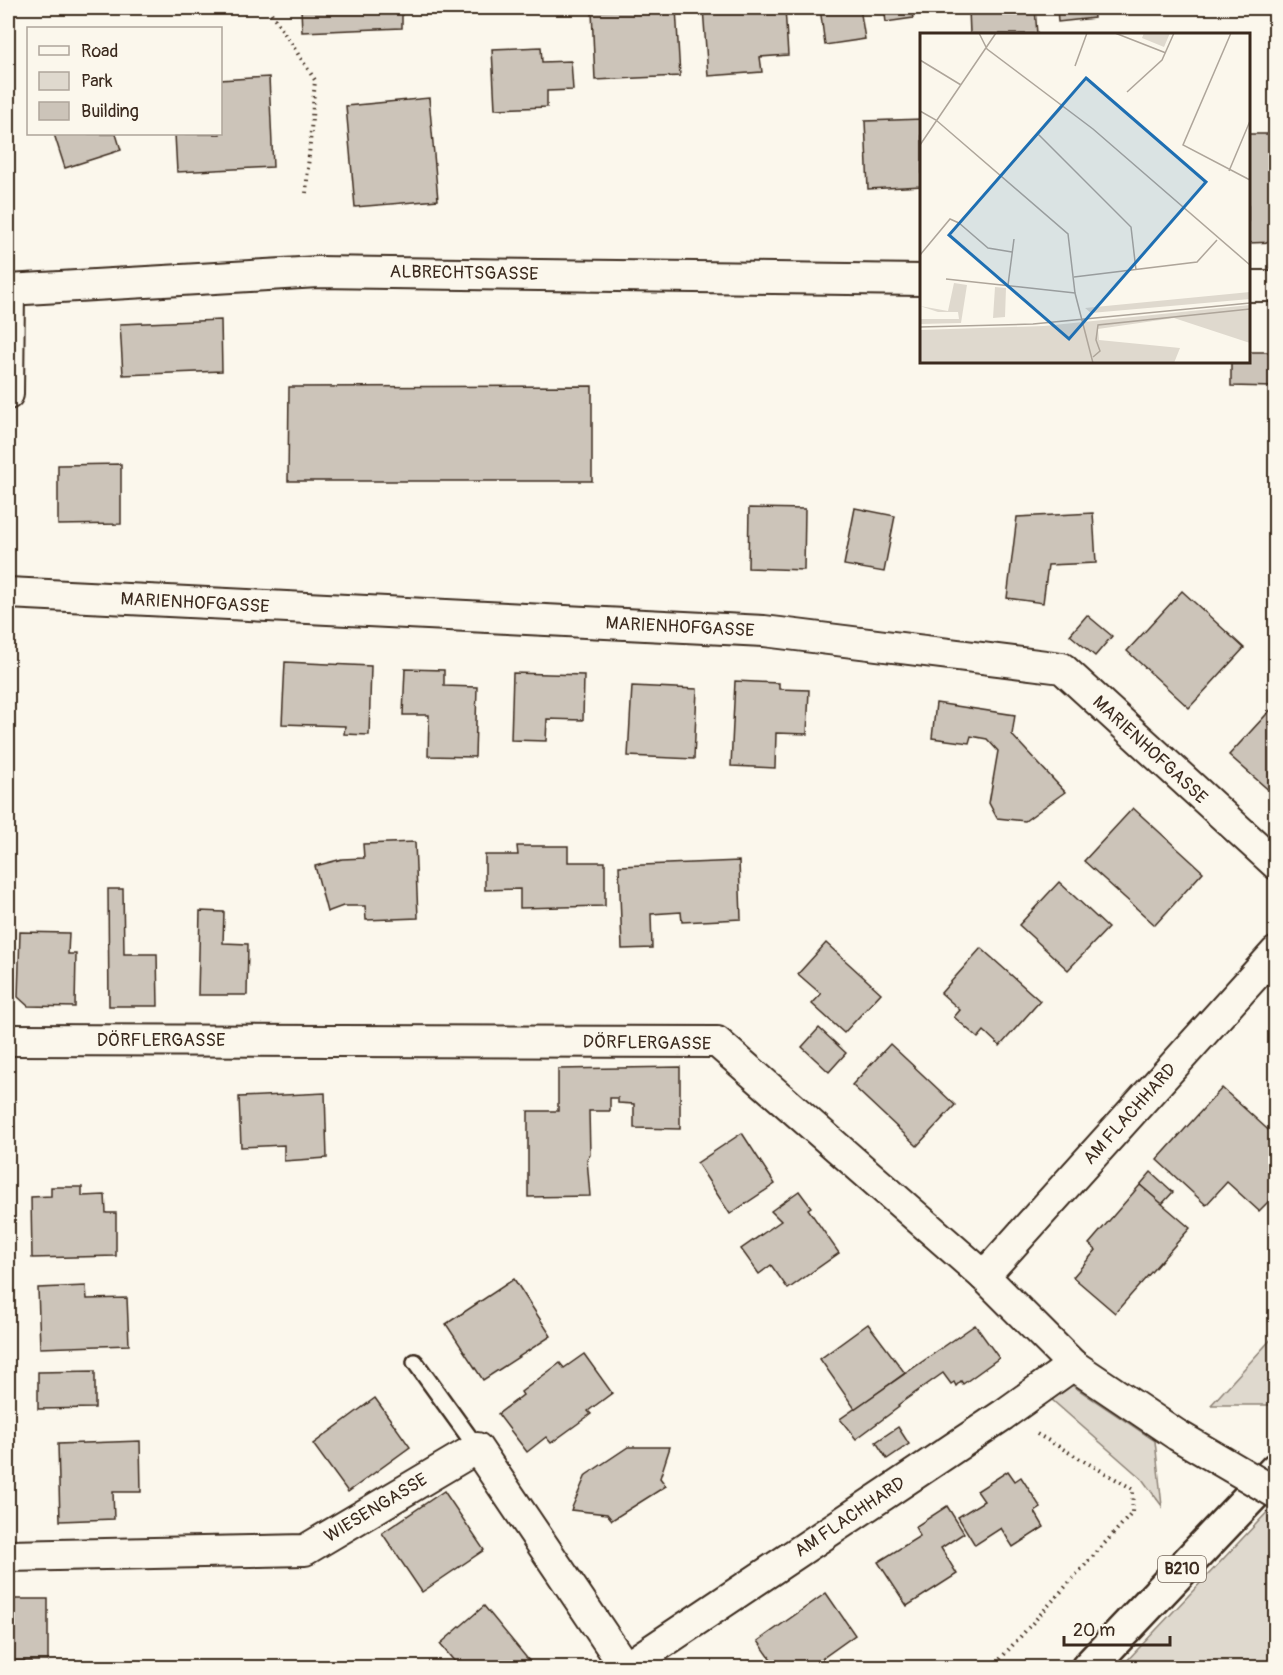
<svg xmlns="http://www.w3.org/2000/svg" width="1283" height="1675" viewBox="0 0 1283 1675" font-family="Pangolin,sans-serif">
<rect width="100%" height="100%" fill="#fbf7ec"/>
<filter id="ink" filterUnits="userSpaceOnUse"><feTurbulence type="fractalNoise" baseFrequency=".0167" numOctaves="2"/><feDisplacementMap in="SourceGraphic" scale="12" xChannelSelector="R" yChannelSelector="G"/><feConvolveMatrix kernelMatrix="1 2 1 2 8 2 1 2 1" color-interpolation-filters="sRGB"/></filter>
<g filter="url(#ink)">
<g fill="#dfd9ce" stroke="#8d8276" stroke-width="1.5">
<path d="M1275,1335L1274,1405H1211Z"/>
<path d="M1070,1384L1155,1441L1162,1506L1142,1479L1051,1399Z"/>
<path d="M1275,1504V1667H1121Z"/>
</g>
<g fill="#ccc4b9" stroke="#3b2a1e" stroke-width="1.5">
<path d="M132,8H203L133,11Z"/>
<path d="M301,8H402V28L302,32Z"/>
<path d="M676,8L680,76L595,80L592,11Z"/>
<path d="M703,8H785L788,55L760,57L762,72L708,76Z"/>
<path d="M820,8H860L865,39L825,45Z"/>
<path d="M884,8H911L913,18L886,22Z"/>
<path d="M991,8H1035L1037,34H970L969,9Z"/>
<path d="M1057,8H1093L1094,18L1058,22Z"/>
<path d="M541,47L542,62L571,61L573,90L547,91V107L495,109L492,49Z"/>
<path d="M269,77L273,167L177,172L175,134H220V80Z"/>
<path d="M429,98L438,200L355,207L346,106Z"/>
<path d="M922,119V186L868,189L865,121Z"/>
<path d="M54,134H116L121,150L65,168Z"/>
<path d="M1248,134H1273L1275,242L1248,243Z"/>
<path d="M221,320L222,371L123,375L120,324Z"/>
<path d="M1248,352H1276V420H1274V387L1231,386V362H1248Z"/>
<path d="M592,386V481H288L289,387Z"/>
<path d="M121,464V524L58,525V465Z"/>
<path d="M749,508L805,509L804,570L748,568Z"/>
<path d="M855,508L895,516L884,572L844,565Z"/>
<path d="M1093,513L1096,563L1048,565L1043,603L1007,598L1017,517Z"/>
<path d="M1182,591L1244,648L1189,708L1127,651Z"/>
<path d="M1087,615L1112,636L1095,656L1070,635Z"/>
<path d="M285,662L371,666L369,735L344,734L345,726L282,724Z"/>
<path d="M405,669L444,670V686L477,687L475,757L428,756L429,715H403Z"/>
<path d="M513,673L584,675L583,720L547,719L546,741L511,740Z"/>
<path d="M735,681L779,683V689L809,690L807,734L776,733L775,768L731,766Z"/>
<path d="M632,686L697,689L694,759L628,756Z"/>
<path d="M936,703L1015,715L1012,735L1065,792L1025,821L997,818L989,803L998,751L987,739L971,736L969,743L932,738Z"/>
<path d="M1276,704V791L1273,794L1229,755Z"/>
<path d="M1133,808L1203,872L1155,925L1084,861Z"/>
<path d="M415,842L418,918L366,920L365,906H343L327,912L315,866L342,859L364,858L363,844Z"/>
<path d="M517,846H568V862H605V906L520,908V889L485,890V855H518Z"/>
<path d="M739,861L741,919L682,922L681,912L651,914L652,948L622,949L619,866Z"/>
<path d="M1059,882L1108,928L1068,970L1019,925Z"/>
<path d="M108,889H123L124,954H157L158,1006H109Z"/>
<path d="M200,911L224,912L223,943L248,944L247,995H198Z"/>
<path d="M20,932L69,933L68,954H76L75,1007L28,1006L18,997Z"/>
<path d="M826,943L881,993L844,1033L812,1004L821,994L798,974Z"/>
<path d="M981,948L1040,1001L1000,1046L984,1031L978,1038L954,1017L960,1010L941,993Z"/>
<path d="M819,1028L846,1053L829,1072L802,1047Z"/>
<path d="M890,1044L955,1105L917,1146L852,1085Z"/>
<path d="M680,1067V1129L634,1128V1104L618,1103V1098H610V1111H589L590,1155L587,1159L590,1196L528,1197V1111H558V1069Z"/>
<path d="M1222,1088L1276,1137V1194L1259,1211L1227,1182L1206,1205L1157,1160Z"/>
<path d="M325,1093L327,1158L284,1161V1145L241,1147L239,1097Z"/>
<path d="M742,1133L775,1184L730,1214L697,1163Z"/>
<path d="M1151,1172L1173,1192L1162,1204L1140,1185Z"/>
<path d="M1140,1185L1190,1228L1115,1313L1073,1277L1096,1250L1089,1244Z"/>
<path d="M51,1187H82V1196L105,1195L106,1213H116V1256L32,1258L31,1197L51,1196Z"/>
<path d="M799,1191L811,1207L808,1209L839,1253L788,1289L771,1265L759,1274L741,1249L781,1221L771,1211Z"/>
<path d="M514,1279L551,1336L483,1380L446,1324Z"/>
<path d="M86,1286L87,1299L127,1298L129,1345L40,1348L38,1288Z"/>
<path d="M868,1324L905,1373L855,1409L820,1359Z"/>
<path d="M975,1325L999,1358L963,1384L961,1381L956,1386L954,1382L951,1384L943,1373L898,1405L899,1407L856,1439L840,1419Z"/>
<path d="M584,1354L612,1393L588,1411L591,1414L551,1443L546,1437L527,1452L498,1414L523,1395L521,1392L560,1363L564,1368Z"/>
<path d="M95,1371V1408L38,1409V1372Z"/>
<path d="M375,1398L410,1447L348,1492L313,1444Z"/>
<path d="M898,1427L909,1444L887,1459L876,1442Z"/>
<path d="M140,1441L141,1492H113L114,1519L60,1521L58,1444Z"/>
<path d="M628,1447H670L660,1478L666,1486L612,1520L607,1514L571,1510L586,1475Z"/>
<path d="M1008,1471L1015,1481L1021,1477L1041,1508L1035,1512L1044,1527L1013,1547L1001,1528L975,1545L958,1517L984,1501L977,1491Z"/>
<path d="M444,1491L484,1550L422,1592L382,1533Z"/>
<path d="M947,1506L964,1533L941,1548L957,1574L907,1606L878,1562L920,1536L915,1527Z"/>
<path d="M826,1593L855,1635L816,1663L819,1668H777L758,1641Z"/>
<rect x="8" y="1599" width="40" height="62"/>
<path d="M484,1606L535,1668H460L440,1644Z"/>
</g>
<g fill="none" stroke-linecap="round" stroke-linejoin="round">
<g stroke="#3b2a1e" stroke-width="20">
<path id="service" d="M415,1362L477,1448"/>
</g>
<g stroke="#3b2a1e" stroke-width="34">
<g id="minor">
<path d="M1248,286H1276"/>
<path d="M8,290L318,272L922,280"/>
<path d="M8,394L9,290"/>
<path d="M8,593L764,631L1062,668L1276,864"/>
<path d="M8,1040L717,1042L984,1276L1073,1365L1177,1435"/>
<path d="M984,1276L1276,952"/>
<path d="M8,1556L305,1550L477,1448L625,1667"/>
<path d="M625,1668L1003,1415L1073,1365"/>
</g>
</g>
<g stroke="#3b2a1e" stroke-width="38">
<path id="primary" d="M1088,1668L1276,1470"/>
</g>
<g stroke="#3b2a1e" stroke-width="4" stroke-dasharray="1.5 4.5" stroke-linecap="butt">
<path d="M268,8L315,80L306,193"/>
<path d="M992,1668L1132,1513L1133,1489L1035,1433"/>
</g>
<use href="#service" stroke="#fbf7ec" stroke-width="15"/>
<use href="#minor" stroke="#fbf7ec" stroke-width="30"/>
<use href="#primary" stroke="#fbf7ec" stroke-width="33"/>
<g stroke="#3b2a1e" stroke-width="34" stroke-linecap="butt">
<path id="minor-bridge" d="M1177,1435L1276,1493"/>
</g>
<use href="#minor-bridge" stroke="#fbf7ec" stroke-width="30"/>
</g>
</g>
<g text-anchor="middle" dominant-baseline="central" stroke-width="5" stroke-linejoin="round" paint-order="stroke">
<rect fill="#fbf7ec" stroke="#75685c" stroke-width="1.5" x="1158" y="1556" width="48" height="26" rx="4.5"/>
<g font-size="16" font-weight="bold" fill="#3b2a1e">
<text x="1182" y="1569">B210</text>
</g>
<g font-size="18" fill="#3b2a1e" stroke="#fbf7ec">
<text transform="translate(464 273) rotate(1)">ALBRECHTSGASSE</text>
<text transform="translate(195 603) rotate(3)">MARIENHOFGASSE</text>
<text transform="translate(680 627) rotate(3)">MARIENHOFGASSE</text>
<text transform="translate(1150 750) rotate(43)">MARIENHOFGASSE</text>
<text x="161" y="1040">DÖRFLERGASSE</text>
<text transform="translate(647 1043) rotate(1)">DÖRFLERGASSE</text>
<text transform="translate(1130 1114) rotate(-48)">AM FLACHHARD</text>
<text transform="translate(376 1508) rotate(-31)">WIESENGASSE</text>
<text transform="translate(850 1517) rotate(-34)">AM FLACHHARD</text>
</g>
</g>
<g transform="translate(920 33)">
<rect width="330" height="330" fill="#fbf7ec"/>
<path d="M224,0H250L244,14L222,5ZM34,250L47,252L41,290L0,291V286H39L38,279H18L0,273L28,278ZM75,254L86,255L85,284L73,285ZM330,259V266L171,280L165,275ZM330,272V310L254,285L178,296L179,307L260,315L254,330H0V297L124,293Z" fill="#dfd9ce"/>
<path fill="none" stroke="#aea59a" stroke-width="1.5" d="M59,0L67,16L173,96L330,232M195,0L246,20M311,0L263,112L330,147M0,27L41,52M155,33L167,0M207,59L242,27L254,0M0,78L16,87L148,201L155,260L173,330M118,101L211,194L216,237M0,112L76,0M309,138L330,88M39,190L68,215L92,219M0,222L30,186L39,190L143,73M154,244L277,229L297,207M26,246L155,260M88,252L94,206M0,294L113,291L330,270M173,324L180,318L176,307L178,292L330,276"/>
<path fill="#1f6fb2" fill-opacity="0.15" stroke="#1f6fb2" stroke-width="3" d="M166,45L286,149L149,306L29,202Z"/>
<rect width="330" height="330" fill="none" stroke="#3b2a1e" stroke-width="3"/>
</g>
<rect width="1283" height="1675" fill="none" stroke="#fbf7ec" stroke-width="30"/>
<rect x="15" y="15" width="1253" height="1645" fill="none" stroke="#3b2a1e" stroke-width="2" filter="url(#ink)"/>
<rect x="27" y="27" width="195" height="108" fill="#fbf7ec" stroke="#aea59a" stroke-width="1.5"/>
<rect x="39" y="46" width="30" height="9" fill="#fbf7ec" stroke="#aea59a" stroke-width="1.5"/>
<text x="81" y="57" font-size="18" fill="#3b2a1e">Road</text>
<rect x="39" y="72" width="30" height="18" fill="#dfd9ce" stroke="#aea59a" stroke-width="1.5"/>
<text x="81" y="87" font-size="18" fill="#3b2a1e">Park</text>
<rect x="39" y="102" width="30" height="18" fill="#ccc4b9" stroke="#aea59a" stroke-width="1.5"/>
<text x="81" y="117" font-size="18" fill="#3b2a1e">Building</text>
<path d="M1064 1636v9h106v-9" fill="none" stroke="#3b2a1e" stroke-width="3"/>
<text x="1073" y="1636" font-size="18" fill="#3b2a1e" stroke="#fbf7ec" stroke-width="4.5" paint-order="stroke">20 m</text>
</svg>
